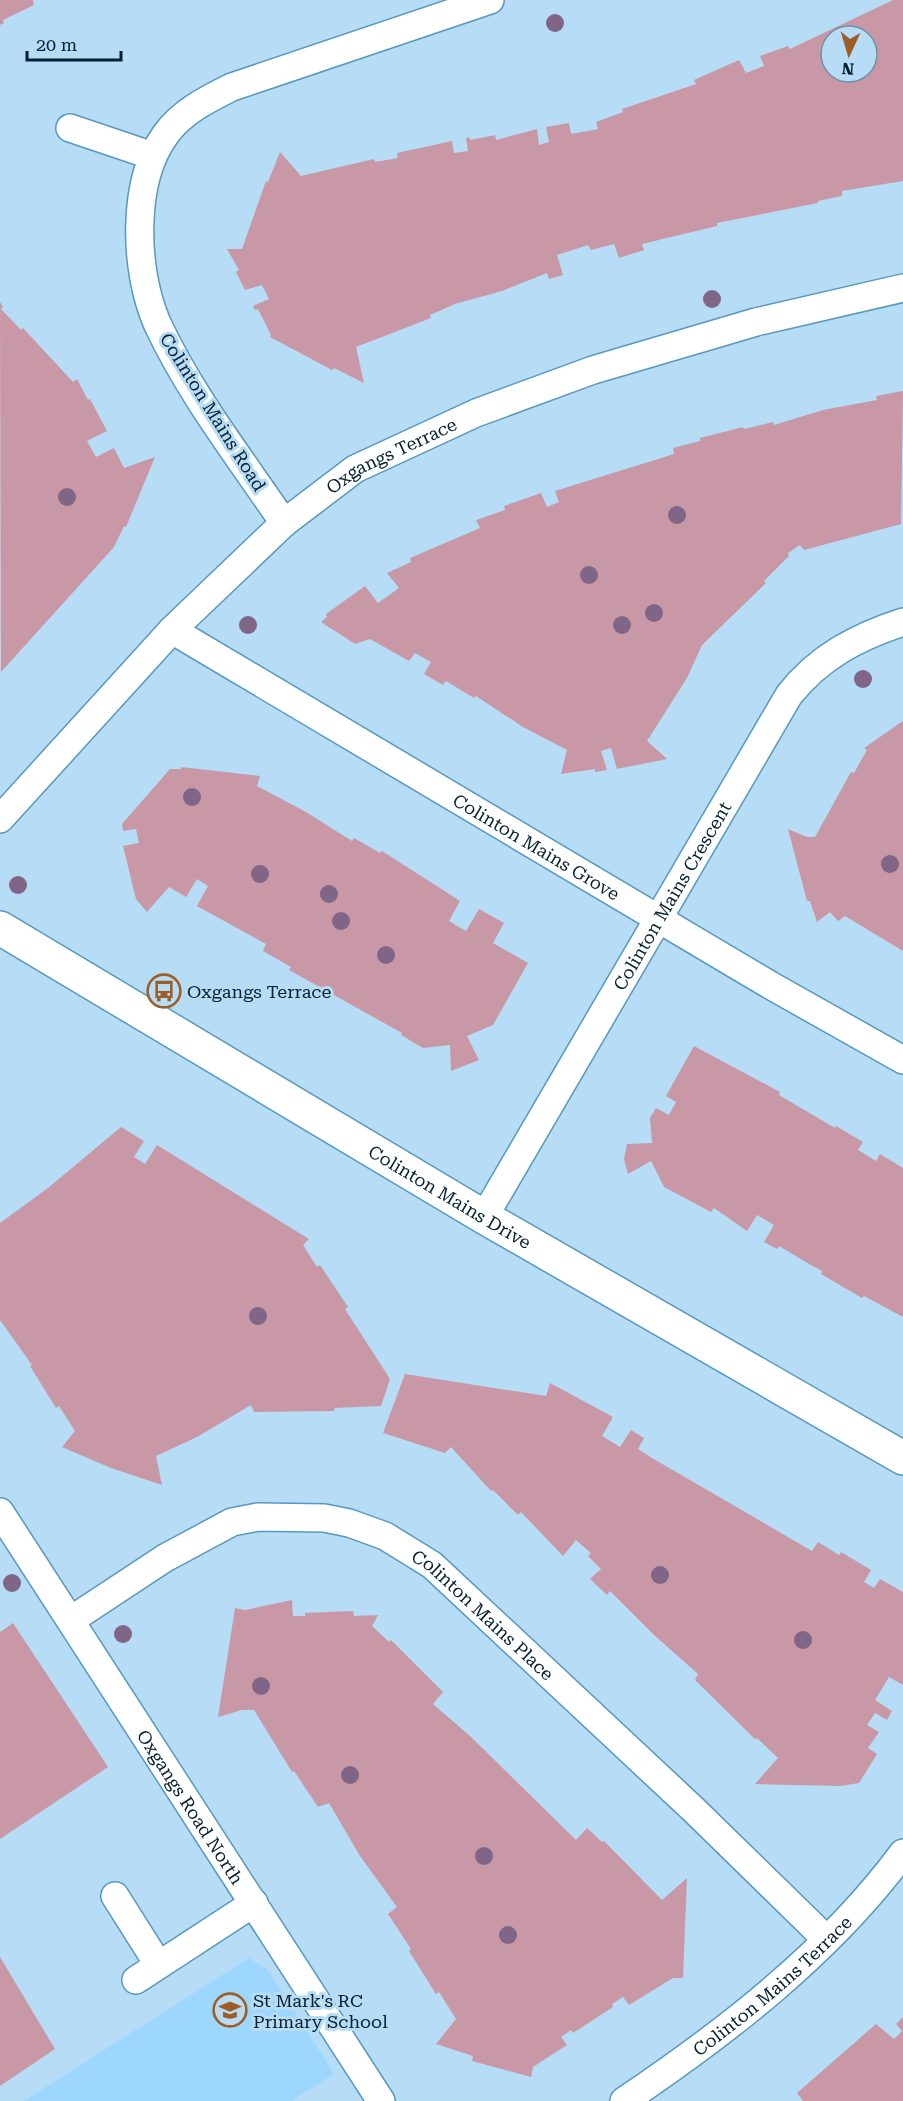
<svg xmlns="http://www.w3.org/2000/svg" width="903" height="2101" viewBox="0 0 903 2101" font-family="'Roboto Serif',serif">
<rect width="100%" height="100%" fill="#b6dcf6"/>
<path fill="#9dd7fe" d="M249,1958L269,1971L334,2074L291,2101H24Z"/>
<g fill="#c998a7" fill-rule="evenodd">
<path d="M0,0H33L34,5L3,20L4,23L0,25Z"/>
<path d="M893,0H903V181L842,191V196L818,201V203L717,223V226L642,244L644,250L619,258L614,244L591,250L588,245L557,255L563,275L549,279L547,273L502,291L455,304L430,315L431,318L356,347L364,383L334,368L332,370L270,337L271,335L258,309L255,310L253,306L269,299L262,285L245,290L236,272L239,270L227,249H242L266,181L268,182L280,152L301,176L374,159L375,162L398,158L397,153L452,141L454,153L468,151L466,138L469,137L470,140L495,135L496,140L537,129L539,145L549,142L546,127L569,123L571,134L598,129L596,122L623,112L622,109L696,84L694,80L739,60L746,73L764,66L760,56L788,46L790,49ZM831,36H867V72H831Z"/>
<path d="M0,302L3,307L1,309L21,330L23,328L73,382L77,379L88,400L90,399L107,431L87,441L96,457L114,448L124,468L155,457L126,527L124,526L114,547L1,672Z"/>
<path d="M903,391L901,524L804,550L800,545L788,553L789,556L764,581L766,583L702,645L687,678L647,741L667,759L617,769L611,748L601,751L607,770L595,772V769L561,774L567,750L523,727L476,696L474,698L446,681L443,685L424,674L431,662L415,653L409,661L370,639L355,644L321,622L327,617L326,614L365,586L378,603L399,588L387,573L411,562L410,558L480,528L476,520L505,510L504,506L541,493L547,507L559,502L555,491L674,454L673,448L700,441V438L743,427L744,429L773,422L774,425L823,410L877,400L876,396Z"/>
<path d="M903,721V951L845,916L838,921L830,912L817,922L810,901H807L788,829L807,837H815L851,772L854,773L867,750L864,748Z"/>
<path d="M181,767L260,776L257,786L306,812L352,841L354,838L380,853L382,851L460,901L449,921L466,931L479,909L504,923L493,943L528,963L493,1025L467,1036L479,1060L451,1071L450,1045L423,1048L401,1035L402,1033L289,970L291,967L263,951L266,944L197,906L208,886L197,879L186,897L169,887L147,912L136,899L123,846L139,843L136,829L123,831L122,824L170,769H181Z"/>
<path d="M694,1046L780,1092L779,1095L835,1128L836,1126L863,1142L858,1150L876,1161L880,1154L903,1168V1317L864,1296L862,1298L821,1274L822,1271L811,1265L779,1246L777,1249L764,1242L774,1225L757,1215L747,1231L714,1208L711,1212L664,1187L651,1161L628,1174L624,1159L627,1144L652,1143L650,1118L656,1108L669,1115L676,1102L666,1096Z"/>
<path d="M121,1127L144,1141L134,1157L145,1164L157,1145L309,1239L303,1245L317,1267L320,1265L348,1307L345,1309L390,1379L381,1406L335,1408L334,1411L254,1412L251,1405L197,1437L156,1456L162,1485L111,1468L62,1447L75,1431L59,1406L56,1408L30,1366L32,1365L0,1320V1223L48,1188Z"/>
<path d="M405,1374L546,1396L550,1383L613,1417L602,1436L620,1447L631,1430L644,1438L638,1449L652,1458L812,1551L818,1542L839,1555L841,1552L871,1570L864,1582L874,1588L880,1579L903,1592V1685L889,1677L875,1700L892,1711L887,1720L875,1713L867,1725L879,1732L868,1748L877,1754L859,1783L840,1786L755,1784L778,1758L757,1738L755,1739L695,1680L698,1674L653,1634L610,1591L607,1595L590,1579L601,1569L588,1556L591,1553L576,1540L563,1556L521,1512L518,1515L493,1490L491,1491L451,1447L445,1453L383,1433Z"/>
<path d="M292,1600L293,1616H305V1613L353,1611L354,1616L378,1615L372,1626L389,1642L391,1640L443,1692L433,1704L470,1736L576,1840L587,1828L602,1842L604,1841L662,1900L687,1878L683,1978H673L629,2005L623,1997L612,2004L613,2007L573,2033L571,2030L561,2037L567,2045L533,2067L531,2077L472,2061L473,2056L436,2044L456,2019L439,1992L436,1994L409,1951L411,1949L388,1914L397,1907L360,1856L329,1803L318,1807L294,1771L292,1772L254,1710H242L218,1717L235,1608L245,1610Z"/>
<path d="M13,1623L108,1767L0,1839V1632Z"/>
<path d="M0,1957L55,2049L0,2086Z"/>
<path d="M903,2017V2101H803L797,2093L876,2024L894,2039L902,2031L896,2024Z"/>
</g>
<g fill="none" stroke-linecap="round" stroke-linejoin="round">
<g stroke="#5798c1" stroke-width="30">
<g id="minor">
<path d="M70,128L153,156"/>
<path d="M284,523C240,458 190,394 157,323C134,270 131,181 166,134C183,111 208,99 232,87L490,0"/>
<path id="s1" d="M172,630L770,985L903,1060"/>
<path id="s2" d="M0,819L172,630L284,523L355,469L476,413L593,370L756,322L903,288"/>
<path id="s3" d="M484,1217L789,695C819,657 857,637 903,622"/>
<path id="s4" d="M0,1512L381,2101"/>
<path id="s5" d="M71,1620L165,1558L232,1522L258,1517L324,1518L349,1523L385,1536L432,1565L694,1810L826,1939"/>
<path d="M115,1896L158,1964"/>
<path d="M136,1980L254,1903"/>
<path id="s6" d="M624,2101C725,2033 830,1952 903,1853"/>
</g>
</g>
<g stroke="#5798c1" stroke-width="36">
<g id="tertiary">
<path id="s7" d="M0,928L484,1217L903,1458"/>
</g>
</g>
<use href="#minor" stroke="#fff" stroke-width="27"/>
<use href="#tertiary" stroke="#fff" stroke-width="33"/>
</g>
<g fill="#806587">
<circle cx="555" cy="23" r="9"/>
<circle cx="712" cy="299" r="9"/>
<circle cx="67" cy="497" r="9"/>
<circle cx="677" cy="515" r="9"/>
<circle cx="589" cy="575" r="9"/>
<circle cx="654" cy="613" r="9"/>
<circle cx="248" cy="625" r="9"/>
<circle cx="622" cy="625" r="9"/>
<circle cx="863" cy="679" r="9"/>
<circle cx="192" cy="797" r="9"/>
<circle cx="890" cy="864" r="9"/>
<circle cx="260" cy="874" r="9"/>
<circle cx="18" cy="885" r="9"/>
<circle cx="329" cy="894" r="9"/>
<circle cx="341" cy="921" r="9"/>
<circle cx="386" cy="955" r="9"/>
<circle cx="258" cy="1316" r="9"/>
<circle cx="660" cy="1575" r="9"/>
<circle cx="12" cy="1583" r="9"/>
<circle cx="123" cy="1634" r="9"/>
<circle cx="803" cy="1640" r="9"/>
<circle cx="261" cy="1686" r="9"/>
<circle cx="350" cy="1775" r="9"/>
<circle cx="484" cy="1856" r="9"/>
<circle cx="508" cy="1935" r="9"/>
</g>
<defs>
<g id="bus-ring" transform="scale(1.725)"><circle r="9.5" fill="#b6dcf6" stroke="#9d5d27" stroke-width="1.5"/><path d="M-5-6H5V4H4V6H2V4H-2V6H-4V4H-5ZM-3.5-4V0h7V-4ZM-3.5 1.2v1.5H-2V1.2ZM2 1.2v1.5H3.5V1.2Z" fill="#9d5d27"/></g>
<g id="school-ring" transform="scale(1.725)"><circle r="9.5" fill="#b6dcf6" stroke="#9d5d27" stroke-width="1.5"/><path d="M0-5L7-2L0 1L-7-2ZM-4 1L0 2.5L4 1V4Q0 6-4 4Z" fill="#9d5d27"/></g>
</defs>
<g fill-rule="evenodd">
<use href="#bus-ring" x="164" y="991"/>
<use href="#school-ring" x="230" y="2010"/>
</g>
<g text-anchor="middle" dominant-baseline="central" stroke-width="6" stroke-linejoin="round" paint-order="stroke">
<g font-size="18" fill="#052131" stroke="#b6dcf6">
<text transform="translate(213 412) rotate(58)">Colinton Mains Road</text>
<text stroke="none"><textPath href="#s2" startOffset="538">Oxgangs Terrace</textPath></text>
<text stroke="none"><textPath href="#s1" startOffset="424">Colinton Mains Grove</textPath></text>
<text stroke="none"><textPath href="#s3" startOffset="372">Colinton Mains Crescent</textPath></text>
<text stroke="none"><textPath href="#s7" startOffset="524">Colinton Mains Drive</textPath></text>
<text stroke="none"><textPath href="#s5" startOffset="471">Colinton Mains Place</textPath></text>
<text stroke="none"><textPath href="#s4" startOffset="351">Oxgangs Road North</textPath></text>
<text stroke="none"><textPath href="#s6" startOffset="188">Colinton Mains Terrace</textPath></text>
</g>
<g font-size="18" fill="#052131" stroke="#b6dcf6" text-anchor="start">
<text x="187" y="991">Oxgangs Terrace</text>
<text x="253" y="2000">St Mark's RC<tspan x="253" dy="21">Primary School</tspan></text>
</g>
</g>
<g transform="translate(849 54) rotate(184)"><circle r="28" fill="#b6dcf6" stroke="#6f91a7" stroke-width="1.5"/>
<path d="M0-4.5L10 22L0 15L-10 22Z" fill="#9d5d27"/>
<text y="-9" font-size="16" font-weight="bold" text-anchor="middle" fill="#052131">N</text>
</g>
<path d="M27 51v9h94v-9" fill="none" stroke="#052131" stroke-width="3"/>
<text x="36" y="51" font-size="18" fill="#052131" stroke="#b6dcf6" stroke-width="4.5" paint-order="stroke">20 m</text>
</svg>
